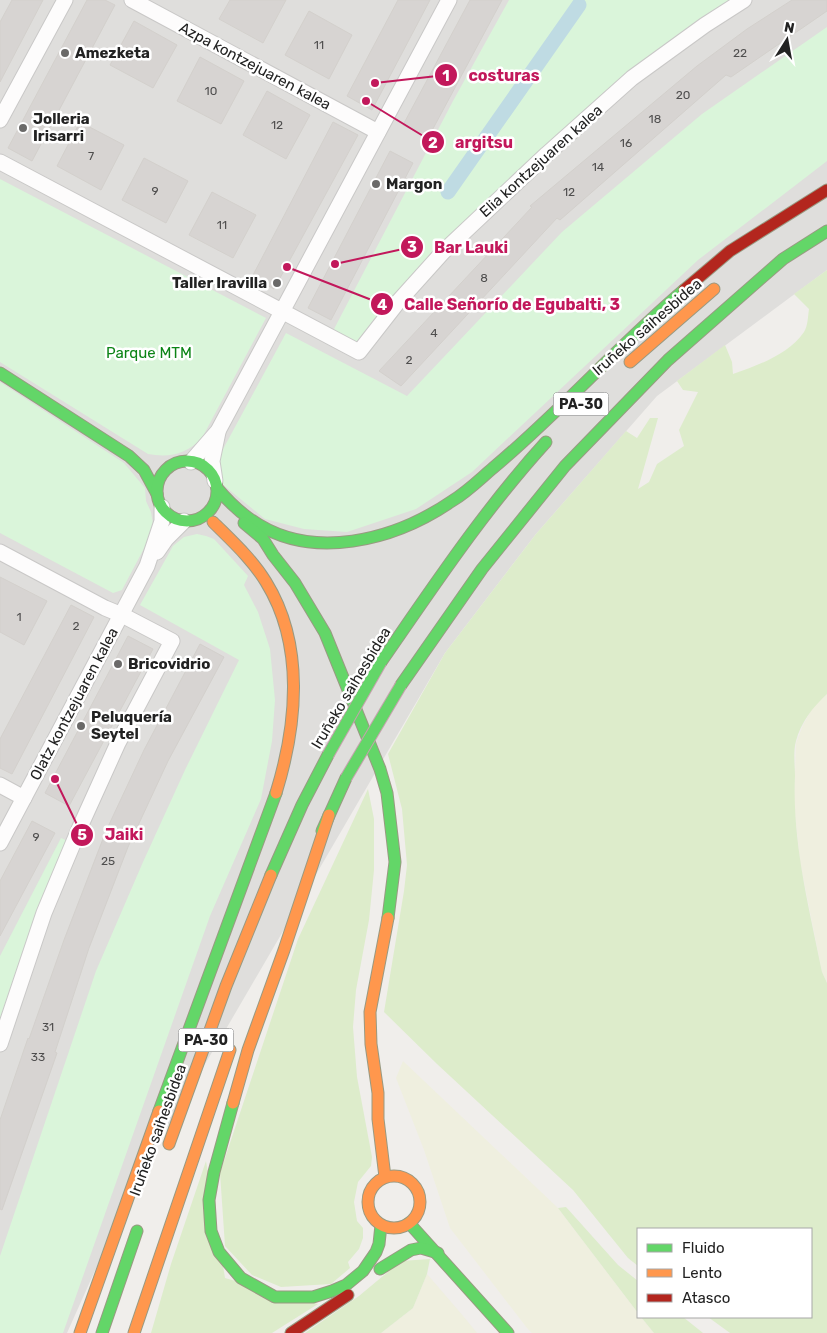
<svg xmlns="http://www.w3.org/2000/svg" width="827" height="1333" viewBox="0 0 827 1333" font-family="Rubik,sans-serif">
<rect width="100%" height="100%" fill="#f0eeeb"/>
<path fill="#dfdedc" d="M0,0H827V270L657,396L536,534L445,653L226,1029L136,1179L67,1333H0Z"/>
<g fill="#efefdf">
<path d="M827,694V983L822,972L800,862L794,804L796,743L803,725L813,707Z"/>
<path d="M403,1061L558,1208L638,1313V1317H641L654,1333H532L527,1328L450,1228L424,1150L396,1078Z"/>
<path d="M427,1274L464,1317L477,1333H381L413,1308Z"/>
</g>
<g fill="#ddeccb">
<path d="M827,270V694C813,707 801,722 796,741C793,752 795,765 795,776C792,842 809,907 822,972L827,983V1333H730L708,1317H811V1229H638V1266L628,1258L573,1190L437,1064L384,1012L404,891L407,865L402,809L388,754L445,653L536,534L626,431L637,438L650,418H658L638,489L649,482L657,464L684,446L679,430L698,392L683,390L677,381L725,345L732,362L733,374C758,365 788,355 804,332C808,326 808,315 809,309L794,294Z"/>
<path d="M368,789L374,819V870L369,920L356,990L353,1027L357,1077L372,1157L371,1166L358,1182L354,1202L357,1221L363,1228V1238L359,1249L348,1262L350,1268L331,1284L281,1287L252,1275L225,1246L220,1173L298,939Z"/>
<path d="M206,1161L225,1278L318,1304L272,1333H151L171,1264Z"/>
<path d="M566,1207L618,1265L638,1281V1313L558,1208Z"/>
<path d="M430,1259L427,1274L413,1308L381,1333H305L359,1296L401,1261Z"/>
<path d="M641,1317H683L703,1333H654Z"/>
</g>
<g fill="#daf5da">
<path d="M509,0H734L662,48L567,126L482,205L358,342L351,341L333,331L453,101Z"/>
<path d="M827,27V161L698,260L472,472L416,509L347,532L304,529L265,519L222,484L215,464L286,333L407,396L562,232L702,114Z"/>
<path d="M0,179L266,318L202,438C186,454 170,458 148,454L0,362Z"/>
<path d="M0,382L124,463L145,488L146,501L151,512L153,524L149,539L122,590L113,593L0,533Z"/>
<path d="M197,534L206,536L214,539L248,576L244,585L258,612L270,649L275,700L272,741L261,799L210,916L63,1333H0V1256L96,971L143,862L185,770L239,660L140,605L173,546L184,537Z"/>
<path d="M61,838L68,841L0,1024V956Z"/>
</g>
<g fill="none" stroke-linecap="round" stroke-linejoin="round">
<path stroke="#bfdbe3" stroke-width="15" d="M448,192L579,5"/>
</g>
<g fill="#d7d4d2" stroke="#d3d0cc">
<path d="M12,0H43L0,82V22Z"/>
<path d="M87,0H105L115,5L32,161L8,148Z"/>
<path d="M230,0H286L263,43L219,19Z"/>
<path d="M398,0H430L372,110L347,96Z"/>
<path d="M470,0H502L428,138L403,125Z"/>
<path d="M792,0H827V11L731,77L726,75L560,220L557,218L401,386L379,371L532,207L530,206L697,66L747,29Z"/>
<path d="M309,11L352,35L329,79L285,55Z"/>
<path d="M134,21L177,45L153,88L110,65Z"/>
<path d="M200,57L244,81L221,124L177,101Z"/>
<path d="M267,91L310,115L286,159L243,135Z"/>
<path d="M80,122L124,145L101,190L57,166Z"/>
<path d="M333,122L358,135L274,289L252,277Z"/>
<path d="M390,151L413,163L331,320L308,308Z"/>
<path d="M144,158L188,181L166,223L122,200Z"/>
<path d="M212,192L256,215L233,258L189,235Z"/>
<path d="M0,577L47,601L24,645L0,632Z"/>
<path d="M71,605L94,617L12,774L0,768V739Z"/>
<path d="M128,636L153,649L69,806L45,793Z"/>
<path d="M200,644L224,657L168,761L128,847L89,948L55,1052L57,1053L2,1210L0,1209V1120L28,1038L29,1039L64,940L106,831L144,750Z"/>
<path d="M32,821L55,833L0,936V881Z"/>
</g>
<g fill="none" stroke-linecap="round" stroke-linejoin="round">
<g stroke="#c9c8c7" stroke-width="17">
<g id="street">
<path d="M132,0L378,132"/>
<path d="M0,120L65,0"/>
<path d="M0,162L359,352L398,302L443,252L547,154L632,78L705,25L744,0"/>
<path d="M191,462L218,431L449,0"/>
<path d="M215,481L212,461L218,432"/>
<path d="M0,552L105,608L122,615L172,641L118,743L80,827L44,913L0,1044"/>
<path d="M157,552L166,539L184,521"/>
<path d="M0,785L24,798"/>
<path d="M0,843L147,566L162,521V507"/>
</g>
</g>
<g stroke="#999a82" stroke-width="13">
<g id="fast">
<path d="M0,373L129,456L144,470L157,494"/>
<circle cx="187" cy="491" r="30"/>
<path d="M217,488C227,500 237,510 250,519C311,563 395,540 452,501C467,492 480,479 493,468C560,412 618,346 684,290"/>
<path d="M244,523L263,539L273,555L295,583L325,633L380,769L387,793L395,862L388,918"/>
<path d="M381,662C433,587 484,510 546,442"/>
<path d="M401,685L482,569L565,466L668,360L783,259L827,231"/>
<path d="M322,831L346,778"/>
<path d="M271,875L302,805L328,755"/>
<path d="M233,1103L214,1172L209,1200L211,1231L219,1252L241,1278L275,1297H313L332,1291L346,1285L363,1271L376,1252L379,1244L381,1225"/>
<path d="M159,1111L276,793"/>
<path d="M409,1223L508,1333"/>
<path d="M380,1269L411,1250L421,1248L438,1253"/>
<path d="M102,1333L137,1231"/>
</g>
</g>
<g stroke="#999a82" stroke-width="13">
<g id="slow">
<path d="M630,362L714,289"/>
<path d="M213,522C232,541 252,559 266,582C305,645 297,725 276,793"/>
<path d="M233,1103L248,1050L284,950L329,815"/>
<path d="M169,1144L226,986L271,875"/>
<circle cx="394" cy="1202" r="26"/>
<path d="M385,1177L378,1119V1093L371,1044L370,1012L388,918"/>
<path d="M80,1333L159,1111"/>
<path d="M134,1333L230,1050"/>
</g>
</g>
<g stroke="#999a82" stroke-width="13">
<g id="jam">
<path d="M684,290L730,251L827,190"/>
<path d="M291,1333L348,1295"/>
</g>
</g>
<use href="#street" stroke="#fdfcfc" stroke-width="15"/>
<use href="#fast" stroke="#63d668" stroke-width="11"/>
<use href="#slow" stroke="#ff974d" stroke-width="11"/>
<use href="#jam" stroke="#b3261e" stroke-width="11"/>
<g stroke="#c5a2ac" stroke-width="13" stroke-linecap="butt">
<g id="fast-bridge">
<path d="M328,755L381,662"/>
<path d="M346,778L401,685"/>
</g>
</g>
<use href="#fast-bridge" stroke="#63d668" stroke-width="11"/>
</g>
<g fill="#6a6968" stroke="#fff" stroke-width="2">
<circle cx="65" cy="53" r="5"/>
<circle cx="23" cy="128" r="5"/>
<circle cx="376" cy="184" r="5"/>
<circle cx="277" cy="283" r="5"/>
<circle cx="118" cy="664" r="5"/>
<circle cx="81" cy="726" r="5"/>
</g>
<g text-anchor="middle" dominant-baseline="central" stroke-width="5" stroke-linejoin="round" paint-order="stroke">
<g font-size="12" fill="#4f4e4e">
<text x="319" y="45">11</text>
<text x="740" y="53">22</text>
<text x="211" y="91">10</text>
<text x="683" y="95">20</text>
<text x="655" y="119">18</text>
<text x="277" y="125">12</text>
<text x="626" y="143">16</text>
<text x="91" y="156">7</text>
<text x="598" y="167">14</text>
<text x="155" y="191">9</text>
<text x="569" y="192">12</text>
<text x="222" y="225">11</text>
<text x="484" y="278">8</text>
<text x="434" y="333">4</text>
<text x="409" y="360">2</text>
<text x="19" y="617">1</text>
<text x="76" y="626">2</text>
<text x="36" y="837">9</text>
<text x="108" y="861">25</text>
<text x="48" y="1027">31</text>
<text x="38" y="1057">33</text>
</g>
<g fill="#fff" stroke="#646464" stroke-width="1">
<rect x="553.5" y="392.5" width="55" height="23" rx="4"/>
<rect x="178.5" y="1028.5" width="55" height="23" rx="4"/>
</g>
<g font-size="14" font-weight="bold" fill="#222">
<text x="581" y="404">PA-30</text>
<text x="206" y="1040">PA-30</text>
</g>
<g font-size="15" font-weight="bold" fill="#222" stroke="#fff" text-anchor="start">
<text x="75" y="53">Amezketa</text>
<text x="33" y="119">Jolleria<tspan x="33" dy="17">Irisarri</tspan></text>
<text x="386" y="184">Margon</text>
<text x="267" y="283" text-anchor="end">Taller Iravilla</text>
<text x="128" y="664">Bricovidrio</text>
<text x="91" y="717">Peluquería<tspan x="91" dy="17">Seytel</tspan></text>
</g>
<g font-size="15" fill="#222" stroke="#fff">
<text transform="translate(255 66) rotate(28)">Azpa kontzejuaren kalea</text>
<text transform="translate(541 161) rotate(-42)">Elia kontzejuaren kalea</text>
<text transform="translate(647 327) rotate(-41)">Iruñeko saihesbidea</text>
<text transform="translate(351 688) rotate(-59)">Iruñeko saihesbidea</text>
<text transform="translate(74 704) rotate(-62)">Olatz kontzejuaren kalea</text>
<text transform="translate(158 1130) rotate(-70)">Iruñeko saihesbidea</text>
</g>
<g font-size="15" fill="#0c8416" stroke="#fff">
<text x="149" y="353">Parque MTM</text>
</g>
</g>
<path fill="none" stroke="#c2185b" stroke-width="2" d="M375 83L446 75M366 101L433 142M335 264L412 247M287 267L382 304M55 779L82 835"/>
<g fill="#c2185b" stroke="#fff" stroke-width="2">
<circle cx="375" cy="83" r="5"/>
<circle cx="366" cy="101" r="5"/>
<circle cx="335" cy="264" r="5"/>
<circle cx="287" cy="267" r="5"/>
<circle cx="55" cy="779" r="5"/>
<circle cx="446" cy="75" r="12"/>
<circle cx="433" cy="142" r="12"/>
<circle cx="412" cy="247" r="12"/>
<circle cx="382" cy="304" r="12"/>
<circle cx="82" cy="835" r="12"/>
</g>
<g font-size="15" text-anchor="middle" font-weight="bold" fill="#fff">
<text x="446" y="81">1</text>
<text x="433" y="148">2</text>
<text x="412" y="252">3</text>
<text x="382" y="310">4</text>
<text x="82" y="840">5</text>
</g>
<g font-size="16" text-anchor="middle" font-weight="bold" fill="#c2185b" stroke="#fff" stroke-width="5" stroke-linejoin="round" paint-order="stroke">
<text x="504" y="81">costuras</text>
<text x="484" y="148">argitsu</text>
<text x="471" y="253">Bar Lauki</text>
<text x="512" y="310">Calle Señorío de Egubalti, 3</text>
<text x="124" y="840">Jaiki</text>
</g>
<rect x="637" y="1228" width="175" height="90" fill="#ffffff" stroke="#a7a7a7"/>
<rect x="647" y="1244" width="25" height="8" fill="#63d668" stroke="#a7a7a7"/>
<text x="682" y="1253" font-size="15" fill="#222222">Fluido</text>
<rect x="647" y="1269" width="25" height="8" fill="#ff974d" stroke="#a7a7a7"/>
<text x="682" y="1278" font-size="15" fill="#222222">Lento</text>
<rect x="647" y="1294" width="25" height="8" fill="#b3261e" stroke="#a7a7a7"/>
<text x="682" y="1303" font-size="15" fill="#222222">Atasco</text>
<g transform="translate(787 40) rotate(11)" stroke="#ffffff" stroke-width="4" paint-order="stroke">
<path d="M0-4L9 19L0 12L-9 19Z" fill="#222222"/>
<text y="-8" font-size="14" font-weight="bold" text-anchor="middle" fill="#222222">N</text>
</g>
</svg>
